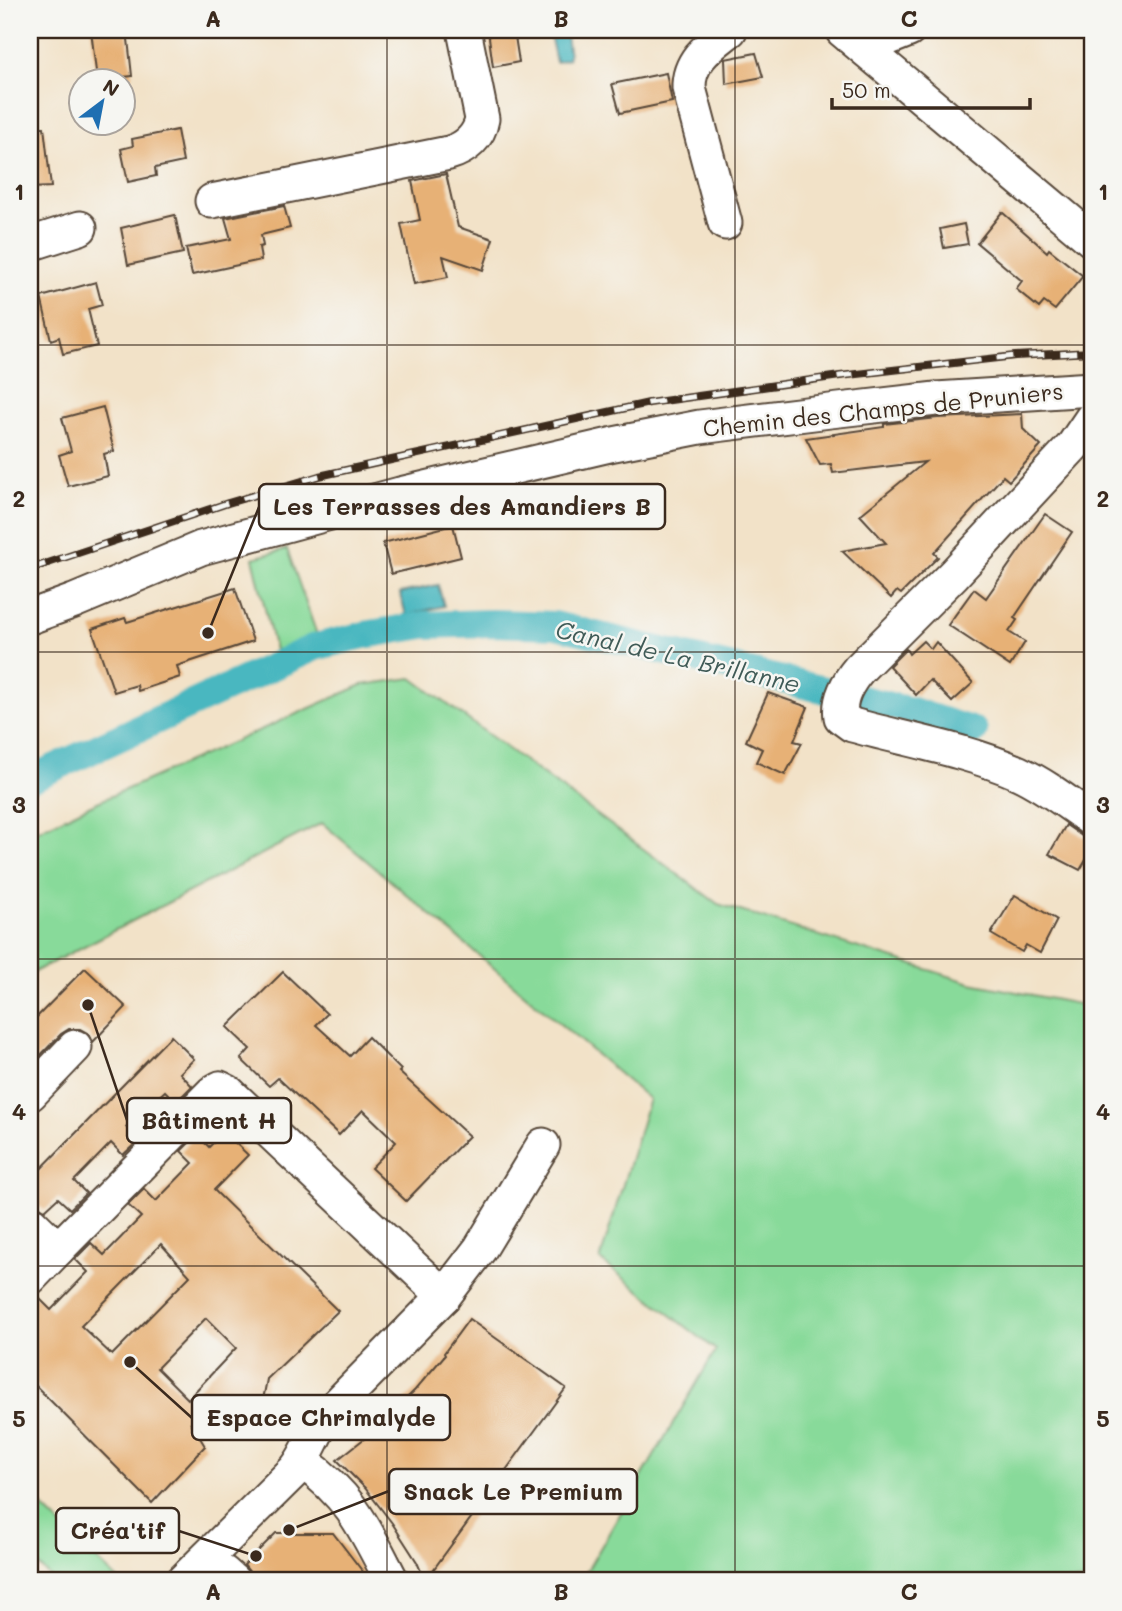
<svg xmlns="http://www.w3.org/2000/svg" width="1122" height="1611" viewBox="0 0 1122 1611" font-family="Mali,sans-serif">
<rect width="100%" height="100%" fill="#f6f6f2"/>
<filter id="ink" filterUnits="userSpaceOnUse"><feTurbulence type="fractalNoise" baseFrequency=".0143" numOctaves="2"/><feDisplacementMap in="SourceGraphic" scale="14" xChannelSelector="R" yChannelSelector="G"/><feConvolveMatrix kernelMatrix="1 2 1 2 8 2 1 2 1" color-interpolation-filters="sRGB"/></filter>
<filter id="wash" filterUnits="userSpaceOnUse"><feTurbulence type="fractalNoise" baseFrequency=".00686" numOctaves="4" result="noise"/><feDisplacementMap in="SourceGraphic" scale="28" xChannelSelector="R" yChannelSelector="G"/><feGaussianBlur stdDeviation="1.57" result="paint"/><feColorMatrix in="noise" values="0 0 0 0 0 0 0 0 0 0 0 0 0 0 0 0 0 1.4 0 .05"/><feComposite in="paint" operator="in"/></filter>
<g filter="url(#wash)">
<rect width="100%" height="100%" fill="#f2e2c8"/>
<g fill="#88da9a" stroke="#62825c" stroke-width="2">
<path d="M287,549L317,635L275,651L253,558Z"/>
<path d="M412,678L718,904L971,983L1088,1006L1092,1000V1581H581L716,1350L600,1260L649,1099L322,823L30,974V834L84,808L362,685Z"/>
<path d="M30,1495L119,1581H54L30,1557Z"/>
</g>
<g fill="#48b7c0" stroke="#42706f" stroke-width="2">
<path d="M549,30H565L569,55L568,59L556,62Z"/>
<path d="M438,585L444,606L406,615L400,593Z"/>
</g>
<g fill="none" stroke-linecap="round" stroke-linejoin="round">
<path stroke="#48b7c0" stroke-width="28" d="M30,779L315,647L364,635L424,625L493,623L555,625L912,711L974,731"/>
</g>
<g id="blocks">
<g fill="#e7b176" fill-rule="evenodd">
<path d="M91,30H127L132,76L97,80Z"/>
<path d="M488,30H514L519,62L493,67Z"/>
<path d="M756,53L763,77L726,84L725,59Z"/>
<path d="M666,73L672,102L620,113L612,84Z"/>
<path d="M30,127H44L51,187L30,188Z"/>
<path d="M177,130L183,162L155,168L156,176L128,182L121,149L133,146L132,139Z"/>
<path d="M446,174L458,227L493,239L483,270L443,256L448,277L414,284L401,224L420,220L412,181Z"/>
<path d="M284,206L290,228L261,235L263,246L259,247L261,260L192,275L186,248L231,239L225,218Z"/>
<path d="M1002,212L1047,252L1049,249L1083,276L1055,310L1044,302L1039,308L1016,289L1022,281L977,243Z"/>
<path d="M175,215L183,253L128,265L121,228Z"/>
<path d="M964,224L968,244L944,248L940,229Z"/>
<path d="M96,282L102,305L88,309L97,346L63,354L59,337L51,340L41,297Z"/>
<path d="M103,407L114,451L104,454L108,476L68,486L59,455L71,451L62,418Z"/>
<path d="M1022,414L1023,429L1041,446L1009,481L1003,476L934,553L938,557L901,594L897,591L891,598L842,551L886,543L860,515L925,462L833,473L831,464L820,465L806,438L884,427V424L938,418Z"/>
<path d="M1045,514L1072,532L1014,618L1017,620L1009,632L1025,642L1010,666L948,625L974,589L986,598Z"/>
<path d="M453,525L461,557L391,574L383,543Z"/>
<path d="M235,588L253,641L177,666L180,677L138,691L137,685L114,692L92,629L125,618L127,622Z"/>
<path d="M923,641L931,649L936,642L973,683L952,702L930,680L916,695L889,666L906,649L909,654Z"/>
<path d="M768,693L808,707L794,741L802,743L785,775L756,762L762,749L746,741Z"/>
<path d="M1066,825L1082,836L1092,839V850L1080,870L1049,854Z"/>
<path d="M1015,895L1057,920L1040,953L1026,945L1022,952L991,934Z"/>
<path d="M85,968L126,1007L93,1042L89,1034L80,1029H69L61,1034L30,1066V1024Z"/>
<path d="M283,972L327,1014L316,1025L350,1056L368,1037L401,1070L399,1072L469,1136L406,1201L371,1168L396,1142L363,1110L339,1135L278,1078L269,1086L241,1059L250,1049L227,1027Z"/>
<path d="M171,1036L194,1059L180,1073L192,1086L176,1102L165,1091L126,1127L139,1140L123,1155L111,1143L74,1181L86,1193L70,1209L58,1198L45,1210L35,1204L30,1203V1180Z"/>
<path d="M224,1132L248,1155L214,1190L338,1311L267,1379L263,1400L251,1416L231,1426L191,1423L205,1446L152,1503L30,1380V1297L37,1296L51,1310L88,1272L75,1259L91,1243L104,1255L141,1217L128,1205L144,1189L156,1201L193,1163L181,1151L197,1135L209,1147ZM161,1244L190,1276L112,1355L81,1326ZM206,1318L236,1348L188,1399L157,1368Z"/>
<path d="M469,1319L566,1388L425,1581L417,1562L392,1523L365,1488L337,1460L370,1434L415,1390L445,1355L444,1353Z"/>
<path d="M276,1533H333L370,1581H252L251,1574L244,1565Z"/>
</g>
</g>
</g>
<g filter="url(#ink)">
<use href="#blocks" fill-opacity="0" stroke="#564638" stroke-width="2"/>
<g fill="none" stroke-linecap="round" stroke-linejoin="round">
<g stroke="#564638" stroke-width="37">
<g id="minor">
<path d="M842,30L1092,240"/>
<path d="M864,48L909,30"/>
<path d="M212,201L449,153C466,148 479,137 482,119L464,30"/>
<path d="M725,223L689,88C688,60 711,45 730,30"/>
<path d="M30,244L80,228"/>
<path d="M1092,418L1073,446L954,574L859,669C848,682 838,700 841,717L852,725C908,740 966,750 1019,773C1045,785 1069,804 1092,820"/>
<path d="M30,617L74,601L201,548L400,494L614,444L700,427L830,411L936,399L1092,389"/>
<path d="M30,1094L75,1047"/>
<path d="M30,1222L58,1249L213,1092L220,1088L228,1092L444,1296"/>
<path d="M30,1278L58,1249"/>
<path d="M302,1461C352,1497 365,1529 392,1581"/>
<path d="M224,1573L233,1581"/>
<path d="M183,1581L295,1470C309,1453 314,1431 328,1414L444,1296L480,1249L543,1145"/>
</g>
</g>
<use href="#minor" stroke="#fff" stroke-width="33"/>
<g stroke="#3b2a1e" stroke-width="8">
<path id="rail" d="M30,569L228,503L319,476L649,403L840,376L1015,356L1092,352"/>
</g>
<use href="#rail" stroke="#f6f6f2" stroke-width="5" stroke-dasharray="16" stroke-linecap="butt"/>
</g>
</g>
<path fill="none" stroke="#3b2a1e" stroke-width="2" stroke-opacity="0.55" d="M387,30V1581M735,30V1581M30,345H1092M30,652H1092M30,959H1092M30,1266H1092"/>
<g text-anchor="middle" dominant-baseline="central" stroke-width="5" stroke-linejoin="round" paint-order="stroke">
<g font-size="23" fill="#3b2a1e" stroke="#f6f6f2">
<text transform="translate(883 409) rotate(-6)">Chemin des Champs de Pruniers</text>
</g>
<g font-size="24" font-style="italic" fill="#405b57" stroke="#f6f6f2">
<text transform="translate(678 656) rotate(13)">Canal de La Brillanne</text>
</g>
</g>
<path fill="none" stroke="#3b2a1e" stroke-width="2.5" d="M208 633L259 507M88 1005L127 1120M130 1362L192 1418M289 1530L389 1491M256 1556L179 1531"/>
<g fill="#3b2a1e" stroke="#f6f6f2" stroke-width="2.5">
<circle cx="208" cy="633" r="7"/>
<circle cx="88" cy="1005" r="7"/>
<circle cx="130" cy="1362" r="7"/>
<circle cx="289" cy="1530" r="7"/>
<circle cx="256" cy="1556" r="7"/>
</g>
<g fill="#f6f6f2" stroke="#3b2a1e" stroke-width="2.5">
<rect x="259" y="484" width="406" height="45" rx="7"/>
<rect x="127" y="1098" width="164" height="45" rx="7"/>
<rect x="192" y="1395" width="258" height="45" rx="7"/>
<rect x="389" y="1469" width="248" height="45" rx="7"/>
<rect x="56" y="1508" width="123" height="45" rx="7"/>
</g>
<g font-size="24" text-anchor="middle" font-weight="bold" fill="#3b2a1e">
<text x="462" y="515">Les Terrasses des Amandiers B</text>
<text x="209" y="1129">Bâtiment H</text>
<text x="321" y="1426">Espace Chrimalyde</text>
<text x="513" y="1500">Snack Le Premium</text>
<text x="118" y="1539">Créa'tif</text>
</g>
<rect width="1122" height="1611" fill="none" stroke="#f6f6f2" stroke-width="77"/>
<g transform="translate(102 102) rotate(32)"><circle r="33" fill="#f6f6f2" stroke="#aba49d" stroke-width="2"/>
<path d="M0-5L12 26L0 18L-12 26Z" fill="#1f6fb2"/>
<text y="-10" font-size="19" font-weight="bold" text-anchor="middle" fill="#3b2a1e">N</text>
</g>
<path d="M832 98v10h198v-10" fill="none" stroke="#3b2a1e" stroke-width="3.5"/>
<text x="842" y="98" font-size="21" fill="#3b2a1e" stroke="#f6f6f2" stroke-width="5" paint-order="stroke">50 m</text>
<rect x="38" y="38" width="1046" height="1534" fill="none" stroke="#3b2a1e" stroke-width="2.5"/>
<g font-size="23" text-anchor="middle" font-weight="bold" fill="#3b2a1e">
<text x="213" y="27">A</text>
<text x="561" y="27">B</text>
<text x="909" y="27">C</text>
<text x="19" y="200">1</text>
<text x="1103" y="200">1</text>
<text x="19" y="507">2</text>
<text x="1103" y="507">2</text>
<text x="19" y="813">3</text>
<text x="1103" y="813">3</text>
<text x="19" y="1120">4</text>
<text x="1103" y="1120">4</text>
<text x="19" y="1427">5</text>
<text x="1103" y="1427">5</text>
<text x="213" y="1600">A</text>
<text x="561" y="1600">B</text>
<text x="909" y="1600">C</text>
</g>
</svg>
